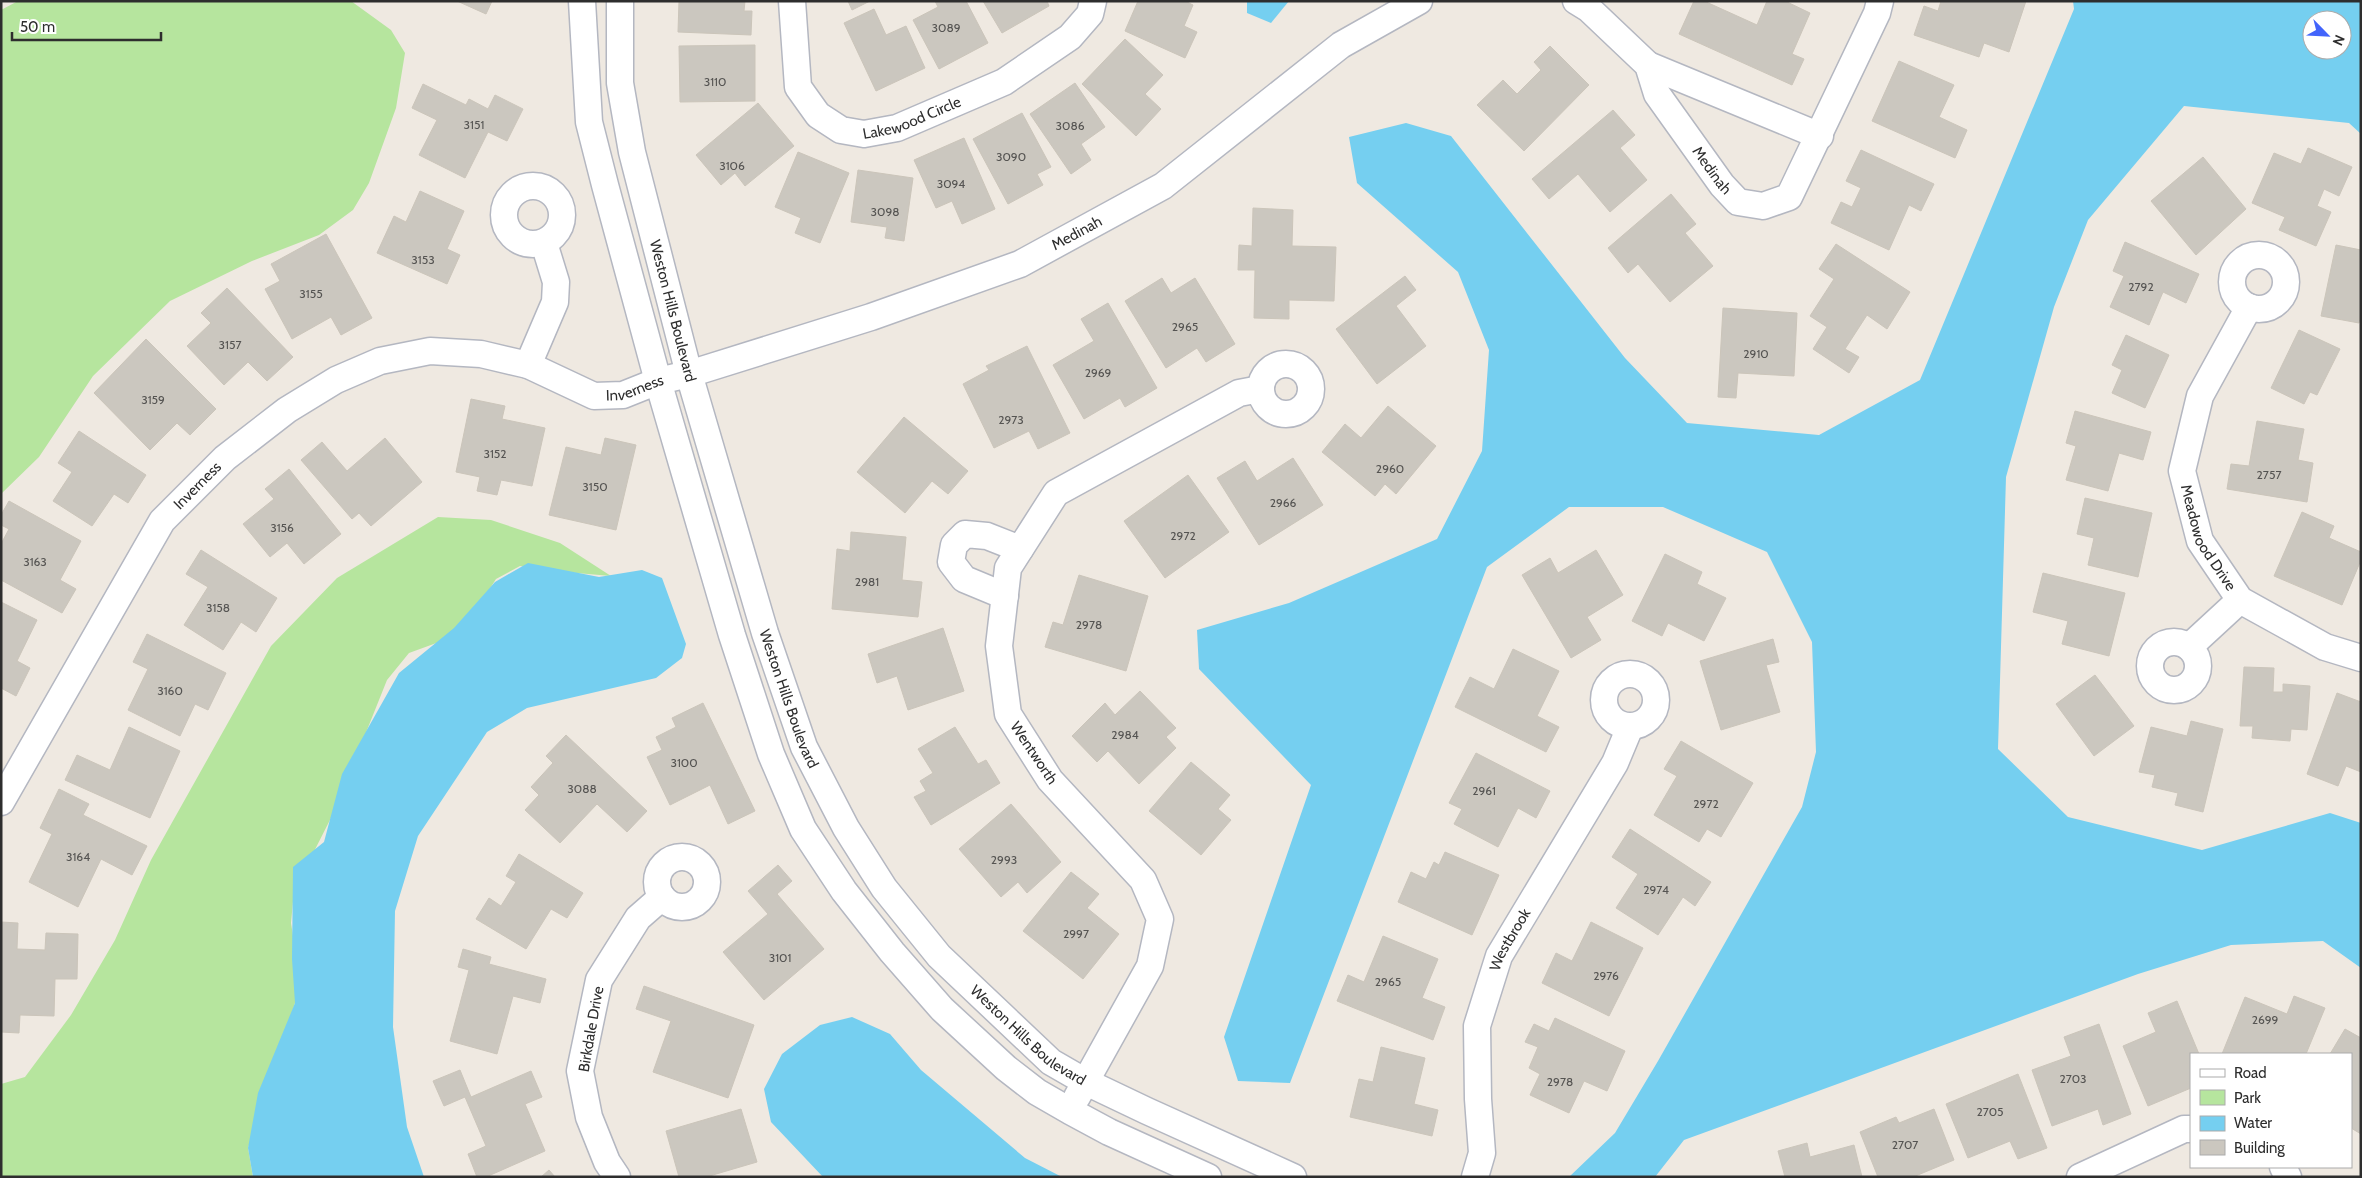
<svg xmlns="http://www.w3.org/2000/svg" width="2362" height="1178" viewBox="0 0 2362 1178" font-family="Cabin,sans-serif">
<rect width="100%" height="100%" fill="#efe9e1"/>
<g fill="#b6e59e">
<path d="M18,1H351L391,30L405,53L396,108L369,183L353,210L319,235L252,261L170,301L93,376L39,457L1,494V10Z"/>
<path d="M438,517L491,520L560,543L611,576L542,570L520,566L496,579L461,634L409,653L387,680L335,810L294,891L291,923L295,948V1003L248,1148L253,1177H1V1084L25,1077L71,1015L115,940L151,860L271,646L337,578Z"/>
</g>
<g fill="#75cff0" fill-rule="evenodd">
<path d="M1247,1H1289L1271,23L1247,13Z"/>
<path d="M2073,1H2361V134L2349,123L2184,106L2088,220L2054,307L2006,477L1998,749L2068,817L2202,850L2330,813L2361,823V968L2323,941L2231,945L2138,974L1684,1140L1655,1177H1569L1615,1133L1658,1061L1802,807L1816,752L1812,642L1767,552L1663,507H1569L1487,567L1290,1083L1238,1081L1224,1037L1311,785L1199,669L1197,630L1289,603L1437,539L1482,451L1489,350L1458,272L1357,183L1349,137L1406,123L1451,136L1625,358L1687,423L1819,435L1920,380L2074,9ZM2312,20H2342V50H2312Z"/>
<path d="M528,563L599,577L642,570L662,578L686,644L682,658L656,678L527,708L487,732L418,836L395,911L393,1027L407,1127L424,1177H253L248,1148L258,1093L295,1003L292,959L293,867L324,842L342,774L399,673L454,628L495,582Z"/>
<path d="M852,1017L890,1034L921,1070L1025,1158L1062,1177H823L771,1122L764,1089L782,1054L820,1025Z"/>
</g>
<g fill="#cbc7bf" stroke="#cbc5ba">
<path d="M457,1H492L486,14Z"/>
<path d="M679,1H745L744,11H752L751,35L678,32Z"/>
<path d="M848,1H870L852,10Z"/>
<path d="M935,1H966L988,43L939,69L913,20L938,7Z"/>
<path d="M983,1H1047L1049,6L1002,33Z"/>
<path d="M1138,1H1185L1193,5L1184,26L1197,32L1185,58L1125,31Z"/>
<path d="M1694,1H1704L1757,25L1767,1H1785L1810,13L1792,54L1804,59L1792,85L1679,34Z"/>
<path d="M1941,1H2026L2009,52L1984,43L1979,57L1914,35L1924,6L1938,11Z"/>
<path d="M874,9L886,35L906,26L925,68L876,91L844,23Z"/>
<path d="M1125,39L1163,75L1145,94L1161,109L1136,136L1082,84Z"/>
<path d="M755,45V101L680,102L679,46Z"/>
<path d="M1550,46L1589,85L1524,151L1477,105L1503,80L1517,94L1541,70L1534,62Z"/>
<path d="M1899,61L1954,85L1939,117L1967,130L1955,158L1872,121Z"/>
<path d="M1075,83L1105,127L1081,144L1091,160L1071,174L1030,114Z"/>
<path d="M423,84L466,105L469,99L488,109L495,95L523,109L507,141L488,132L465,178L419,155L437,120L412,108Z"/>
<path d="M758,103L794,146L745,186L735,173L721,185L696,155Z"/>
<path d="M1613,110L1635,135L1620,148L1647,180L1610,212L1578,174L1549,199L1532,179Z"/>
<path d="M1022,113L1051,167L1037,174L1043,185L1008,204L973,139Z"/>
<path d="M964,138L995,209L962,224L952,201L936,208L914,160Z"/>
<path d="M2308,148L2352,167L2339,196L2324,189L2317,206L2331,212L2316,246L2279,230L2285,217L2252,203L2274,153L2301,164Z"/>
<path d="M1861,150L1934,184L1921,211L1909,205L1889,250L1831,223L1841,202L1852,207L1861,188L1846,181Z"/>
<path d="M798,152L849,173L820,243L795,233L801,218L775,207Z"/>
<path d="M2203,157L2246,209L2196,255L2151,201Z"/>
<path d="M858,170L913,178L904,241L885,238L887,227L851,222Z"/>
<path d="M420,191L464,211L447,249L460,255L447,284L377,253L394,216L406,222Z"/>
<path d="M1671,194L1696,224L1685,233L1713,266L1670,302L1638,264L1628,273L1608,248Z"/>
<path d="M1253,208L1293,210L1292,246L1336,247L1334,301L1289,300V319L1254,318L1255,270H1238L1239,245L1252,246Z"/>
<path d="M326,234L372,318L341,335L331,317L292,339L265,289L280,281L271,264Z"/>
<path d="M2125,242L2199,274L2186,303L2163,292L2149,325L2110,307L2124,276L2113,271Z"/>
<path d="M1836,244L1910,292L1887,329L1867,315L1845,349L1859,357L1849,373L1813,349L1827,327L1810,316L1834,279L1819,269Z"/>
<path d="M2336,245L2361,250V313L2359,323L2321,316Z"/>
<path d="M1405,276L1416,290L1396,306L1426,346L1377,384L1336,329Z"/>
<path d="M1162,278L1171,293L1195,278L1235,344L1206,362L1197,348L1166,368L1125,301Z"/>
<path d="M227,288L293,357L267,381L248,362L224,385L187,346L211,323L201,313Z"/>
<path d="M1108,303L1157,388L1125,407L1120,398L1084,419L1053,365L1094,341L1081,319Z"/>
<path d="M1723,308L1797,313L1794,376L1738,373L1736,398L1718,397Z"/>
<path d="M2299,330L2340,349L2317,395L2310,392L2304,404L2271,388Z"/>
<path d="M2126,335L2169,355L2145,408L2112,393L2122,370L2112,365Z"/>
<path d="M146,339L216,409L190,435L177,423L150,450L94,393Z"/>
<path d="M1027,346L1070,433L1038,449L1029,431L994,448L963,384L989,370L986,366Z"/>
<path d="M471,399L505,406L502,419L545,428L532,486L501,480L497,495L477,491L480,477L456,472Z"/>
<path d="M1388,406L1436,446L1396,494L1385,484L1375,496L1322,452L1345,424L1361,438Z"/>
<path d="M2075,411L2151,432L2143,460L2119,453L2108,491L2066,480L2076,446L2066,443Z"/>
<path d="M904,417L968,471L948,494L932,481L905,513L857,472Z"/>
<path d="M2257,421L2304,429L2298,460L2313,463L2307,502L2227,489L2231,464L2249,466Z"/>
<path d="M79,431L146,475L128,503L114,494L92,526L53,501L72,472L58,463Z"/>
<path d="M385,438L422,482L371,526L359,513L352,519L301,460L322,442L347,471Z"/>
<path d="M605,438L636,445L616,530L549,515L566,447L601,455Z"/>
<path d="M1293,458L1323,505L1259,545L1217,478L1245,461L1257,481Z"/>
<path d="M289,469L341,534L304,564L287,543L270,557L243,524L274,499L265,489Z"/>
<path d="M1188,475L1229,532L1165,578L1124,521Z"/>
<path d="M2085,498L2152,513L2138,577L2088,565L2094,538L2077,534Z"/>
<path d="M9,501L81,541L60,580L76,589L62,613L1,580V544L9,529L1,525V515Z"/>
<path d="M2302,512L2334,526L2329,538L2361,552V560L2342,605L2274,576Z"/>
<path d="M851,532L906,537L902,580L922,582L918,617L832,609L837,549L850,551Z"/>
<path d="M201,550L277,598L256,632L241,622L223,650L184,625L208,587L186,574Z"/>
<path d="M1596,550L1623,595L1587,617L1601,640L1571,658L1522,575L1550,558L1558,573Z"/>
<path d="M1665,554L1702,572L1697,584L1726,598L1704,641L1668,623L1662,636L1632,621Z"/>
<path d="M2043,573L2125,593L2109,656L2062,644L2068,621L2033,612Z"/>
<path d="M1079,575L1148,596L1126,671L1045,647L1053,622L1063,625Z"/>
<path d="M1,602L37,620L17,661L30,668L16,696L1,688Z"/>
<path d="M943,628L964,691L908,710L897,676L877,683L868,654Z"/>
<path d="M147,634L226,673L208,710L195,704L180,736L128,710L148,669L133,662Z"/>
<path d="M1773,639L1779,662L1766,665L1780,712L1721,730L1700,661Z"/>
<path d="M1513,649L1559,671L1537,716L1559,727L1546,752L1455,707L1470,677L1494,689Z"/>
<path d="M2244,667L2274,668L2273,692H2283V684L2310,686L2307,730L2291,729L2290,741L2252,738L2253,726H2240Z"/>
<path d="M2095,675L2134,726L2094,756L2056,704Z"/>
<path d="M1140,691L1176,728L1166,737L1176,748L1139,784L1108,751L1097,762L1072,736L1105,703L1115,715Z"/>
<path d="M2337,693L2361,702V772L2346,766L2338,786L2307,774Z"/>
<path d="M703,703L755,811L728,824L710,785L670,805L647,757L662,750L656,737L676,727L672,718Z"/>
<path d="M2191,721L2223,729L2203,812L2175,805L2178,793L2152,787L2155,775L2139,772L2151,727L2187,736Z"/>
<path d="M129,727L180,751L150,818L65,780L77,755L110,770Z"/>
<path d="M955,727L978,764L986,760L1000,783L931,825L914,797L926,791L920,781L933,773L918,749Z"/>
<path d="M566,735L647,811L627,832L597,804L560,843L525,810L539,795L531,787L553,763L546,756Z"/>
<path d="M1681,741L1753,783L1721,837L1707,829L1699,842L1654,815L1677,776L1664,769Z"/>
<path d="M1476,753L1550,791L1536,818L1518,808L1498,847L1454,824L1462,809L1449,803Z"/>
<path d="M1191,762L1230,795L1218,809L1231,820L1201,855L1149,811Z"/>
<path d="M59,789L89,804L83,815L147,846L132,875L101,859L78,907L29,882L52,834L40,828Z"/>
<path d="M1011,804L1061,862L1027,893L1018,882L1001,897L959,849Z"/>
<path d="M1630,829L1711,882L1695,906L1683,897L1658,935L1616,908L1638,874L1612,857Z"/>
<path d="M1445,852L1499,875L1472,935L1398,902L1411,872L1426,879L1434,862L1439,865Z"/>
<path d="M519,854L583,893L567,918L551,909L526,949L476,919L489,898L501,906L516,882L506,876Z"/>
<path d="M778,865L792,881L777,894L824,949L764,1000L723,952L768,914L748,891Z"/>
<path d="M1071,872L1099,894L1087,908L1119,934L1083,979L1023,931Z"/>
<path d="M1,922L18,923L17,949L45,950L46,933L78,934L77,979H55L54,1016L20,1015L19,1033L1,1032Z"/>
<path d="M1591,922L1643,948L1609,1016L1542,983L1556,953L1572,961Z"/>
<path d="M1383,936L1438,959L1422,998L1445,1007L1433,1040L1337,1001L1348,975L1364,982Z"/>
<path d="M463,949L491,957L489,964L546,979L540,1003L513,996L497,1054L450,1041L469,970L458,967Z"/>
<path d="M644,986L754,1025L728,1098L653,1072L671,1021L636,1009Z"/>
<path d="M2294,996L2325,1008L2306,1054H2222L2245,997L2287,1014Z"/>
<path d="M2177,1001L2199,1054H2191V1088L2148,1106L2123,1046L2156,1032L2148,1013Z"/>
<path d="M1555,1018L1625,1051L1607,1091L1584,1081L1569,1113L1530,1095L1540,1074L1529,1068L1538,1047L1525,1042L1534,1024L1549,1031Z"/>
<path d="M2099,1024L2131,1114L2103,1125L2098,1109L2052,1126L2032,1070L2071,1056L2064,1037Z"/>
<path d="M2345,1029L2361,1038V1134L2351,1128V1054H2330Z"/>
<path d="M1381,1047L1425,1058L1414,1104L1438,1110L1432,1136L1350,1117L1359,1079L1373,1082Z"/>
<path d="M460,1070L471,1097L531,1071L542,1097L525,1104L545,1151L486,1177H477L468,1154L486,1146L465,1097L444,1106L433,1081Z"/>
<path d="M2018,1074L2047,1148L2018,1159L2010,1141L1968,1158L1946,1104Z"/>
<path d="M741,1109L757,1162L706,1177H679L666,1131Z"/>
<path d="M1934,1109L1954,1160L1913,1177H1878L1860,1132L1896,1117L1899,1123Z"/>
<path d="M1807,1143L1810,1157L1854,1145L1862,1177H1785L1778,1151Z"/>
<path d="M549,1170L555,1177H541Z"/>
</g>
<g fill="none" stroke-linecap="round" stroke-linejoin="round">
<g stroke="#b4b7c1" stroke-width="29">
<g id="minor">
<path d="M582,1L589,122L605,185L658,381L732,635L771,754L803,829L844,891L892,952L942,1009L1006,1068L1037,1092L1070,1111L1109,1132L1208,1177"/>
<path id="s1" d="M620,1V83L632,152L689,374L765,633L804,747L846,828L884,888L939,956L1051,1062L1084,1081L1147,1111L1293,1177"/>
<path id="s2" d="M792,1L798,87L818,115L841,130L864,134L897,128L1004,82L1070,37L1090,14L1093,1"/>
<path id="s3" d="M1576,1L1589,9L1648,65L1657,94L1722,185L1738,202L1763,206L1789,197L1877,13L1880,1"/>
<path d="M1648,65L1820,136"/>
<circle cx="533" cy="215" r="29"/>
<circle cx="2259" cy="282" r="27"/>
<path id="s4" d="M2249,307L2200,396L2182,471L2200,541L2240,600L2325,647L2361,658"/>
<circle cx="1286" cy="389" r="25"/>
<path d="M528,365L555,302L556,282L544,243"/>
<path d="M1005,596L964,579L951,562L954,545L965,534L987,536L1020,549"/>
<circle cx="2174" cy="666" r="24"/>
<path d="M2189,647L2240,600"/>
<circle cx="1630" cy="700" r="26"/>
<path id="s5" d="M1,802L162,521L225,458L287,410L336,380L380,361L430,351L481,354L528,365L594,396L623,395L658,381L689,374L871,317L1020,264L1163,186L1341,45L1419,1"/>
<circle cx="682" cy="882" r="25"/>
<path d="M1077,1097L1150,966L1160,919L1143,880L1050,780L1008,714L999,646L1008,568L1056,493L1239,393L1260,389"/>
<path d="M2283,1167L2288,1177"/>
<path d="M617,1177L607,1162L589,1117L580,1071L599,980L638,918L662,897"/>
<path id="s6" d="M1475,1177L1482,1153L1478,1099L1477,1026L1499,956L1615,763L1630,727"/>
<path d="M2080,1177L2184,1129H2191"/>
</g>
</g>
<use href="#minor" stroke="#fff" stroke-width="26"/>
</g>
<g text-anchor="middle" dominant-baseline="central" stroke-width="4" stroke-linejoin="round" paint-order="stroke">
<g font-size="12" fill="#555452">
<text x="946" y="27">3089</text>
<text x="715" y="81">3110</text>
<text x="474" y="124">3151</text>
<text x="1070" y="125">3086</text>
<text x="1011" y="156">3090</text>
<text x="732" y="165">3106</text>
<text x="951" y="183">3094</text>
<text x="885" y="211">3098</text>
<text x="423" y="259">3153</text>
<text x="2141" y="286">2792</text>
<text x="311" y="293">3155</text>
<text x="1185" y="326">2965</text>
<text x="230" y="344">3157</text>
<text x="1756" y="353">2910</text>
<text x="1098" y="372">2969</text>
<text x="153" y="399">3159</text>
<text x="1011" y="419">2973</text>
<text x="495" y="453">3152</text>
<text x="1390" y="468">2960</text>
<text x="2269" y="474">2757</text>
<text x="595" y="486">3150</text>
<text x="1283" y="502">2966</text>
<text x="282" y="527">3156</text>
<text x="1183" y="535">2972</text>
<text x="35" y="561">3163</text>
<text x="867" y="581">2981</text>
<text x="218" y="607">3158</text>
<text x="1089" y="624">2978</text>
<text x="170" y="690">3160</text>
<text x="1125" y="734">2984</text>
<text x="684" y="762">3100</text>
<text x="582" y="788">3088</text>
<text x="1484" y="790">2961</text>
<text x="1706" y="803">2972</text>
<text x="78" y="856">3164</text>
<text x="1004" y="859">2993</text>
<text x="1656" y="889">2974</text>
<text x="1076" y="933">2997</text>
<text x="780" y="957">3101</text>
<text x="1606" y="975">2976</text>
<text x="1388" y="981">2965</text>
<text x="2265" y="1019">2699</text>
<text x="2073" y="1078">2703</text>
<text x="1560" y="1081">2978</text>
<text x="1990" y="1111">2705</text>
<text x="1905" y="1144">2707</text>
</g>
<g font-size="15" fill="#2e2e2e" stroke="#fff">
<text stroke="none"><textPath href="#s2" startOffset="222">Lakewood Circle</textPath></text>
<text stroke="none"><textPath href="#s3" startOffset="221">Medinah</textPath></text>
<text stroke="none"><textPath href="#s5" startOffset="1332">Medinah</textPath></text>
<text stroke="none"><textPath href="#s1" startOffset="316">Weston Hills Boulevard</textPath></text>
<text stroke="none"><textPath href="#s5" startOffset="862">Inverness</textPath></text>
<text stroke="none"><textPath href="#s5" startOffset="374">Inverness</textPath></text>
<text stroke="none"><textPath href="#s4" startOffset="251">Meadowood Drive</textPath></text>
<text stroke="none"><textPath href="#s1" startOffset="721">Weston Hills Boulevard</textPath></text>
<text transform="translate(1034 753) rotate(56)">Wentworth</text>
<text stroke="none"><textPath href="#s6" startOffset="245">Westbrook</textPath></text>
<text transform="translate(591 1029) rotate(-80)">Birkdale Drive</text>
<text stroke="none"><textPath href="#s1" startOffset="1141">Weston Hills Boulevard</textPath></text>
</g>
</g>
<rect width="2362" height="1178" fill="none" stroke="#2e2e2e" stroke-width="5"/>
<rect x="2190" y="1053" width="162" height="115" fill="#ffffff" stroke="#ababab"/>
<rect x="2200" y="1069" width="25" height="8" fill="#ffffff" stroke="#ababab"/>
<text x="2234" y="1078" font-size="15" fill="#2e2e2e">Road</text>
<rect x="2200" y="1090" width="25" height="15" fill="#b6e59e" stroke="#ababab"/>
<text x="2234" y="1103" font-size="15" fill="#2e2e2e">Park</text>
<rect x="2200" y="1116" width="25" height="15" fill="#75cff0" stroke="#ababab"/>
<text x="2234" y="1128" font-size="15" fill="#2e2e2e">Water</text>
<rect x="2200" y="1140" width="25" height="15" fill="#cbc7bf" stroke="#ababab"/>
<text x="2234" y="1153" font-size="15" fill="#2e2e2e">Building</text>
<g transform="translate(2327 35) rotate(114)"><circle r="24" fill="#ffffff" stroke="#ababab"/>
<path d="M0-4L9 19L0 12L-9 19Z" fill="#4264fb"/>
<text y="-8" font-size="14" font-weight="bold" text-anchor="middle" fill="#2e2e2e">N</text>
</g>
<path d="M12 32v8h149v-8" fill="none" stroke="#2e2e2e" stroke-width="2.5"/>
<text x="20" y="32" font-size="15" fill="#2e2e2e" stroke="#ffffff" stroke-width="4" paint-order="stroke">50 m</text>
</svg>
